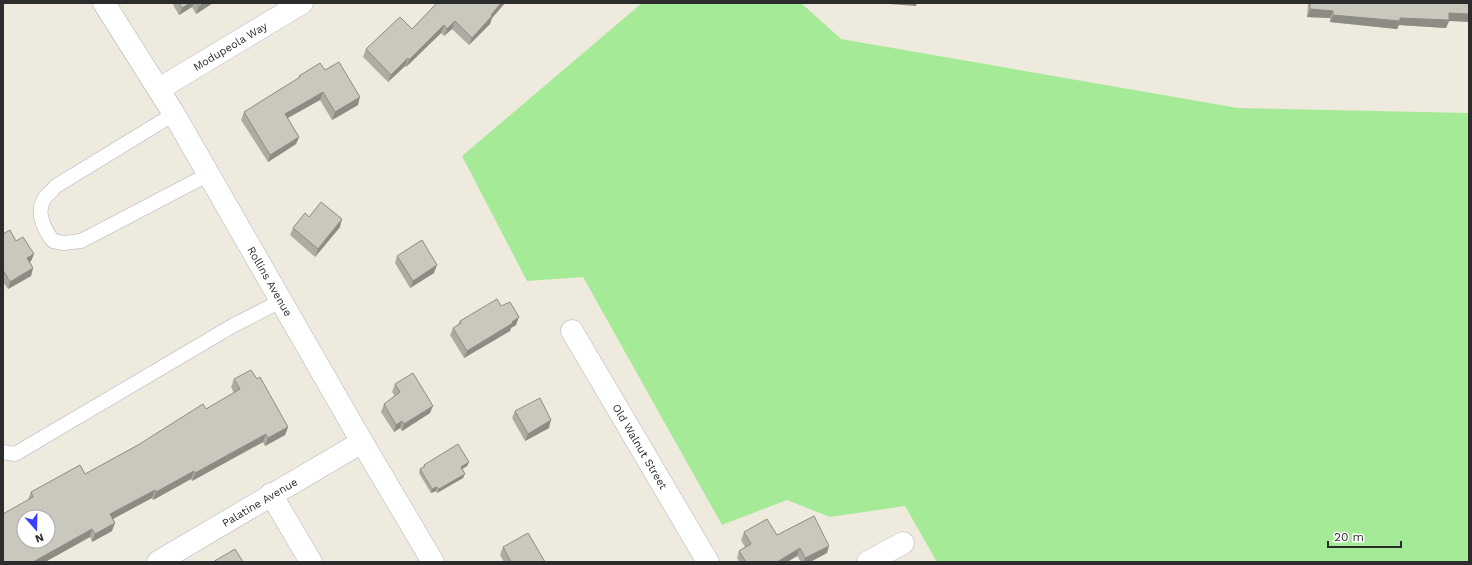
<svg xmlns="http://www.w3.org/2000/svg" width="1472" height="565" viewBox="0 0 1472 565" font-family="'Work Sans',sans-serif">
<rect width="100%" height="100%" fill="#efeade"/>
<path fill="#a5ea96" d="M642,3H801L841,39L1238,108L1469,113V562H937L905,506L830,517L787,500L722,525L583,277L527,281L462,156Z"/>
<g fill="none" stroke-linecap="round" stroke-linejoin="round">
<g stroke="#b2b2c1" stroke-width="15">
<g id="lane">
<path d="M174,114L56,186C52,191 45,196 43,201C36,215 45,230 53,241L64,243L81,241L209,174"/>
<path d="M3,452L15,454L234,325L281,301"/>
</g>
</g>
<g stroke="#b2b2c1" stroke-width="23">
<g id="street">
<path id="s1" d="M159,89L302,3"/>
<path id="s2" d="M572,331L708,562"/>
<path d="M271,494L311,562"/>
<path id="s3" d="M158,562L362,442"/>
<path d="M868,562L903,543"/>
</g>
</g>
<g stroke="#b2b2c1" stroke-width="23">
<g id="secondary">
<path id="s4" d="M104,3L174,114L362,442L433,562"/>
</g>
</g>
<use href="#lane" stroke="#fff" stroke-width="14"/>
<use href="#street" stroke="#fff" stroke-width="22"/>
<use href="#secondary" stroke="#fff" stroke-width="22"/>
</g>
<g fill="#aeaca2">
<path d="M172,3H213L196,14L192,7L179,15Z"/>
<path d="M437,3H505L492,18L490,24L469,45L452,29L444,36L441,33L406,67L405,66L388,82L363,57L366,49L412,29Z"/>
<path d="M1308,3H1469L1449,21L1446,28L1399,25L1397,29L1330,22V18L1307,17Z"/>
<path d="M325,70L358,105L332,120L320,100L288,118L299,137L296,144L268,162L241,120L244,112L298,79L299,76Z"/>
<path d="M309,217L340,227L315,257L290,235L293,228Z"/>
<path d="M3,234L34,254L31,261L30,262L33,268L31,276L8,289L3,282Z"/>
<path d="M397,256L434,273L410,288L395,263Z"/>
<path d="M501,306L516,325L511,328L510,331L464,358L450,335L453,328L458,325L460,321Z"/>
<path d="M234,379H257L288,427L285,435L265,446L263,442L192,481L191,479L153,500L152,498L113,519L112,531L92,542L90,537L45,562H3L31,492L85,474L206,409L234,393L231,387Z"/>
<path d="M395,384L430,413L402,431L400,428L394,432L381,412L384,404L395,396L392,392Z"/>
<path d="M515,411L549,428L525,441L512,418Z"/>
<path d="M469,462L467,466L462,469L463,478L437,493L436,491L431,493L419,473L420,469L423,467L424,465Z"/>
<path d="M744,532L777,535L827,553L810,562H801L797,556L787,562H739L737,558L739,551L745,547L741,540Z"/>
<path d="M503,547L545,562H504L500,555Z"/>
</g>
<g fill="#8d8c84">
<path d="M190,3H194L192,7L179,15L182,8Z"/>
<path d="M204,3H213L196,14L199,6Z"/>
<path d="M501,3H505L492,18L490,24L469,45L472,38Z"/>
<path d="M876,3H917L916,6Z"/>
<path d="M1310,9L1333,11L1330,18L1307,17Z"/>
<path d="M1449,13L1469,14V22L1449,21L1446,28L1399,25L1397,29L1330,22L1333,15L1400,18Z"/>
<path d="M455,21L452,29L444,36L447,29Z"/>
<path d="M444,25L441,33L406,67L409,60Z"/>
<path d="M408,58L405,66L388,82L391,75Z"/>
<path d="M323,92L320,100L282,121L285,114Z"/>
<path d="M360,97L358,105L332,120L335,112Z"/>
<path d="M299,137L296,144L268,162L270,155Z"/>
<path d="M342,219L340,227L315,257L318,249Z"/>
<path d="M34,254L31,261L25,265L27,258Z"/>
<path d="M437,265L434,273L410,288L413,281Z"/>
<path d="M33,268L31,276L8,289L10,282Z"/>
<path d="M519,317L516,325L511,328L510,331L464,358L467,351Z"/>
<path d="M433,406L430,413L402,431L404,424Z"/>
<path d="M551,420L549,428L525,441L528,434Z"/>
<path d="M402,421L400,428L394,432L396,425Z"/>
<path d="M288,427L285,435L265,446L268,438Z"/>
<path d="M266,434L263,442L192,481L195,473Z"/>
<path d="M469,462L467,466L459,471L461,467Z"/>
<path d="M194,471L191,479L153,500L156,492Z"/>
<path d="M465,474L463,478L437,493L439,489Z"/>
<path d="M437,487L436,491L431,493L432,489Z"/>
<path d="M155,490L152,498L107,522L110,514Z"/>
<path d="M115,523L112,531L92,542L95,534Z"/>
<path d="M92,529L90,537L45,562H33Z"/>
<path d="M829,546L827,553L810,562H804L805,558Z"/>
<path d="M800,548L797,556L787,562H777Z"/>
</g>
<g fill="#cac8bc" stroke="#8d8c84" fill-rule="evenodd">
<path d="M179,3H190L182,8Z"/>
<path d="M197,3H204L199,6Z"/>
<path d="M437,3H501L491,15L492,16L472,38L455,21L447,29L444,25L409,60L408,58L391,75L366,49L400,17L412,29Z"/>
<path d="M1310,3H1469V14L1449,13V20L1400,18V21L1333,15V11L1310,9Z"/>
<path d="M339,62L360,97L335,112L323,92L285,114L299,137L270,155L244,112L300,77L299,76L320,63L325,70Z"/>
<path d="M321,202L342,219L318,249L293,228L305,213L309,217Z"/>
<path d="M10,230L16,241L23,237L34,254L27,258L33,268L10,282L3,270V234Z"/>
<path d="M422,240L437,265L413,281L397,256Z"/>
<path d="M497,299L501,306L510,302L519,317L512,322L513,323L467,351L453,328L461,323L460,321Z"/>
<path d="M251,370L257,379L260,377L288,427L268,438L266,434L195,473L194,471L156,492L155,490L110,514L115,523L95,534L92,529L33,562H3V514L33,497L31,492L80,465L85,474L138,445L203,404L206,409L240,389L234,379ZM24,517H48V541H24Z"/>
<path d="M413,373L433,406L404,424L402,421L396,425L384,404L400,392L395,384Z"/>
<path d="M540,398L551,420L528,434L515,411Z"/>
<path d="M458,444L469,462L461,467L465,474L439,489L437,487L432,489L420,469L425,466L424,465Z"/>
<path d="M814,516L829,546L805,558L800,548L777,562H746L739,551L751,544L744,532L767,519L777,535Z"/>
<path d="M528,533L545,562H511L503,547Z"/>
<path d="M235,549L243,562H213Z"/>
</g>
<g text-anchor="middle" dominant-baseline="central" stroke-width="4" stroke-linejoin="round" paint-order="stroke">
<g font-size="11" fill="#2c2c2c" stroke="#fff">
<text stroke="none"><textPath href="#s1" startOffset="83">Modupeola Way</textPath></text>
<text stroke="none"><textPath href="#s4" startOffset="324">Rollins Avenue</textPath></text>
<text stroke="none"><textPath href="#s2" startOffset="134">Old Walnut Street</textPath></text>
<text stroke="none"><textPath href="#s3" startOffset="118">Palatine Avenue</textPath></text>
</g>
</g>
<rect width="1472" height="565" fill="none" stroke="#2c2c2c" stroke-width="8"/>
<g transform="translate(36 529) rotate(160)"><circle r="19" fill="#ffffff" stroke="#ababab"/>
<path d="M0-3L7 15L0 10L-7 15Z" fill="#3a3fff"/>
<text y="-6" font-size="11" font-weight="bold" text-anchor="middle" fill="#2c2c2c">N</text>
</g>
<path d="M1328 541v6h73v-6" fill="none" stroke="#2c2c2c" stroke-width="2"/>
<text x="1334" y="541" font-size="12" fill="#2c2c2c" stroke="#ffffff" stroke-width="3" paint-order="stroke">20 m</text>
</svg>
